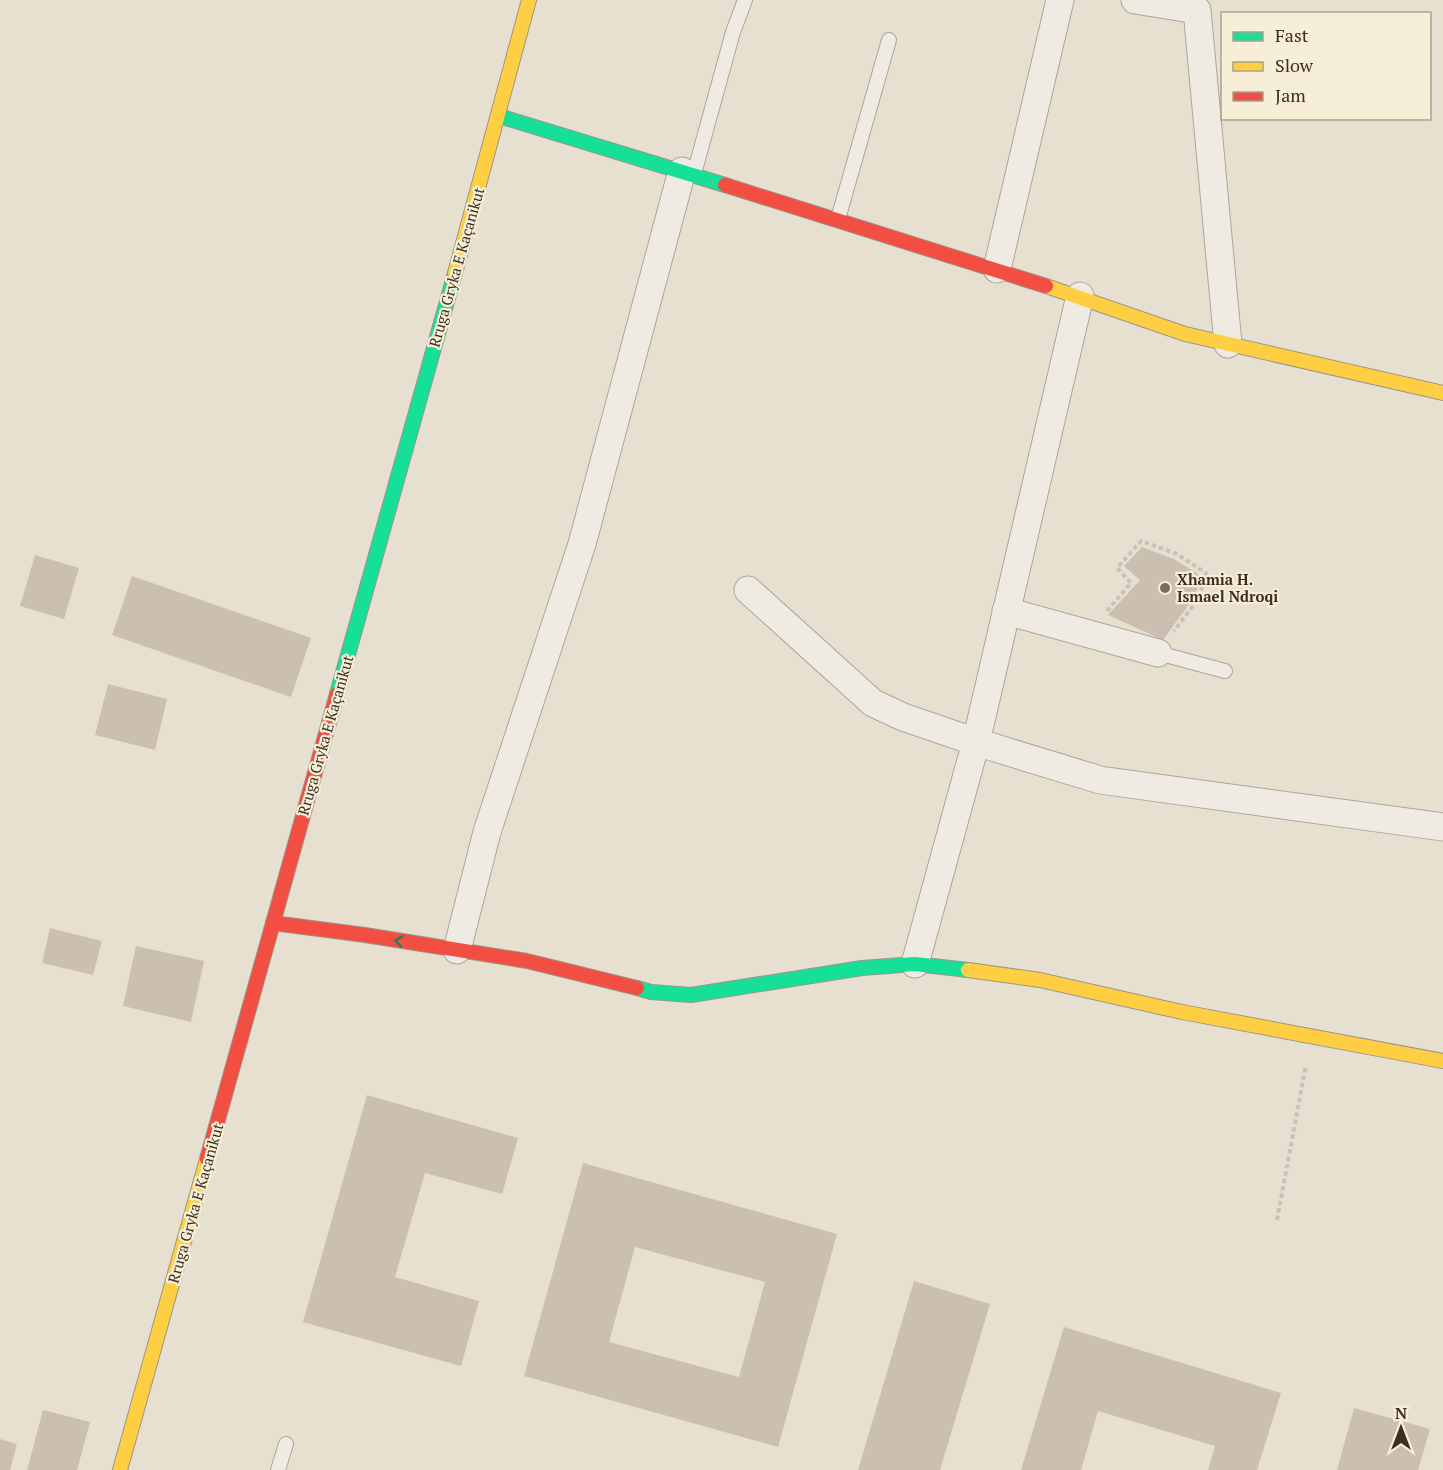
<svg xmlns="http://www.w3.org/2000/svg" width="1443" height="1470" viewBox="0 0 1443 1470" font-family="'PT Serif',serif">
<rect width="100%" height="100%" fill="#e7e0d1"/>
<g fill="#cbbfb2" fill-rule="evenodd">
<path d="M1142,547L1174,559L1201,576L1195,596L1163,640L1108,615L1140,580L1124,566Z"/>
<path d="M35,555L79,568L64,619L20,606Z"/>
<path d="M132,576L311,638L291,697L112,635Z"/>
<path d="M108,684L167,699L155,750L95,735Z"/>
<path d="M50,928L102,941L93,975L42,963Z"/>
<path d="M136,946L204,961L191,1022L123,1006Z"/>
<path d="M367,1095L518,1138L502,1194L425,1173L395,1277L479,1301L461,1366L303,1322Z"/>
<path d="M583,1163L837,1234L778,1447L524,1376ZM635,1247L765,1282L739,1377L609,1342Z"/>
<path d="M914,1281L990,1304L940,1470H858Z"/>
<path d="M1064,1327L1281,1393L1257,1470H1208L1215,1446L1098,1411L1081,1470H1021Z"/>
<path d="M1354,1408L1430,1429L1418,1470H1337Z"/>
<path d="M43,1410L90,1422L77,1470H27Z"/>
<path d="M0,1439L17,1444L10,1470H0Z"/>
</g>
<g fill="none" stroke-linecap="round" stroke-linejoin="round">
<g stroke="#ada599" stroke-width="16">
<g id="lane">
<path d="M694,174L733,32L745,0"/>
<path d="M838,219L889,40"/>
<path d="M1158,653L1225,671"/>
<path d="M278,1470L286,1444"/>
</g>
</g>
<g stroke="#ada599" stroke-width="29">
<g id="street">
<path d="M1135,0L1197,10L1228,344"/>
<path d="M997,269L1060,0"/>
<path d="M748,590L873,703L903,717L976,742L1100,780L1443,827"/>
<path d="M1006,611L1158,653"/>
<path d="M457,950L487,832L582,544L682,171"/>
<path d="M915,964L976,742L1080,296"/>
</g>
</g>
<g stroke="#9c958a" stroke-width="16">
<g id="fast">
<path d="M499,116L725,185"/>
<path d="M337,694L455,273"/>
<path d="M637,988L651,992L691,995L862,968L915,964L968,970"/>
</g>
</g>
<g stroke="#9c958a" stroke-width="16">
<g id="slow">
<path d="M455,273L529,0"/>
<path d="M1046,286L1185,334L1443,393"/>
<path d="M968,970L1040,980L1182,1012L1443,1061"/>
<path d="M120,1470L207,1159"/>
</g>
</g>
<g stroke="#9c958a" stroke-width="16">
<g id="jam">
<path d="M725,185L1046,286"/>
<path d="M273,923L365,935L527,961L637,988"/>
<path d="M207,1159L337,694"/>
</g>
</g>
<g stroke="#c8c2b9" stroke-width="4" stroke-dasharray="4.5 3" stroke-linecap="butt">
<path d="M1107,611L1131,583L1117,568L1141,541L1177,554L1206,573L1199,598L1174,631"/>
<path d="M1277,1220L1306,1065"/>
</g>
<use href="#lane" stroke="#efebe3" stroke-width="14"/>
<use href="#street" stroke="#efebe3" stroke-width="27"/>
<use href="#fast" stroke="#16e098" stroke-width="14"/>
<use href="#slow" stroke="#ffcf43" stroke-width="14"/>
<use href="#jam" stroke="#f24e42" stroke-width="14"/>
</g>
<defs><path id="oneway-chevron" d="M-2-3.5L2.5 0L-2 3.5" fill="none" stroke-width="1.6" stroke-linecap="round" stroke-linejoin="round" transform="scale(1.5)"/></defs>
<use stroke="#2b7e56" href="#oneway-chevron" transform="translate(399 941) rotate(-171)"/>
<circle fill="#786c5e" stroke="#f7eed8" stroke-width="2" cx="1165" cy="588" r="6"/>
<g text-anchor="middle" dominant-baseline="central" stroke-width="4.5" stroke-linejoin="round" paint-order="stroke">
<g font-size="15" fill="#3d2e20" stroke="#f7eed8">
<text transform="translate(456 267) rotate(-74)">Rruga Gryka E Kaçanikut</text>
<text transform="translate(325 735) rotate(-74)">Rruga Gryka E Kaçanikut</text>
<text transform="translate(195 1203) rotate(-74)">Rruga Gryka E Kaçanikut</text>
</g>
<g font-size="15" font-weight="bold" fill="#3d2e20" stroke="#f7eed8" text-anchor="start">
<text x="1177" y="579">Xhamia H.<tspan x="1177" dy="17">Ismael Ndroqi</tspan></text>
</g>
</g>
<rect x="1221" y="12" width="210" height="108" fill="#f7eed8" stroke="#ada18e" stroke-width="1.5"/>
<rect x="1233" y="32" width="30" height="9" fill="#16e098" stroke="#ada18e" stroke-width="1.5"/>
<text x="1275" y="42" font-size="18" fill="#3d2e20">Fast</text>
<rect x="1233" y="62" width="30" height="9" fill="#ffcf43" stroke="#ada18e" stroke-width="1.5"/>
<text x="1275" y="72" font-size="18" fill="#3d2e20">Slow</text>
<rect x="1233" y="92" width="30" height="9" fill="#f24e42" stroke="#ada18e" stroke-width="1.5"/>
<text x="1275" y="102" font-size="18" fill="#3d2e20">Jam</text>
<g transform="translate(1401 1428)" stroke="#f7eed8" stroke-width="4.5" paint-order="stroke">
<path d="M0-4.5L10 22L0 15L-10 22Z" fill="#3d2e20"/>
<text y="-9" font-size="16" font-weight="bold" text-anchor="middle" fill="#3d2e20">N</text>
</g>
</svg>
